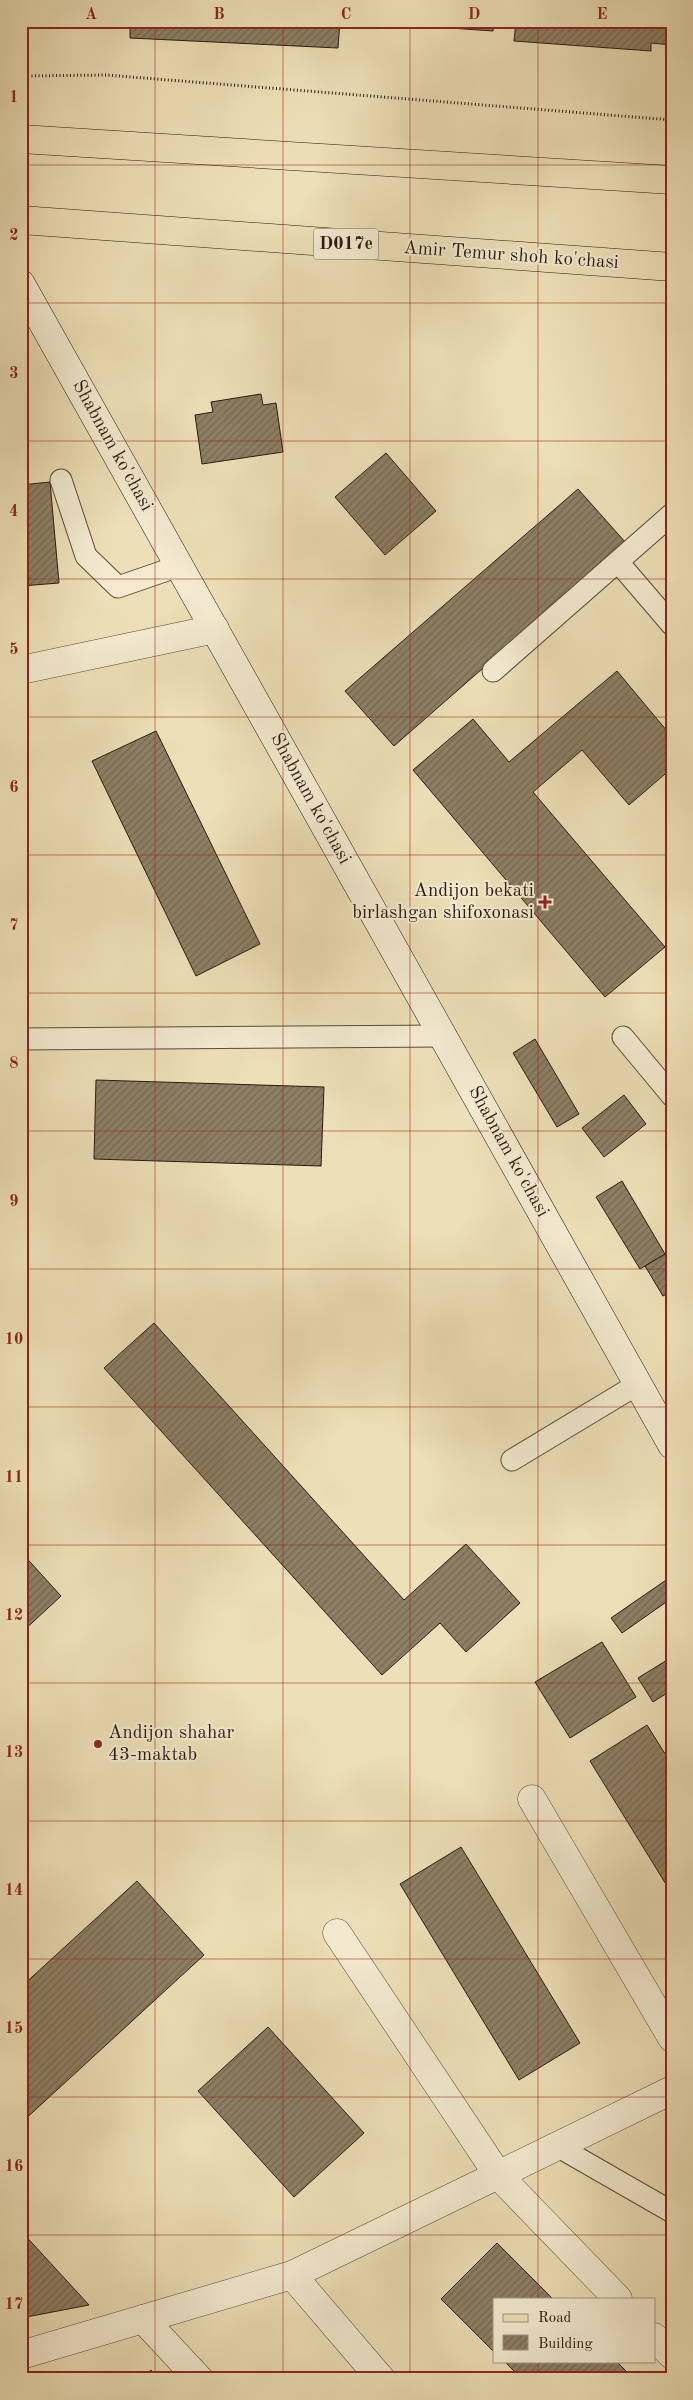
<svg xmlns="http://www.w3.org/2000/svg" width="693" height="2400" viewBox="0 0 693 2400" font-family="'Old Standard TT',serif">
<defs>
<pattern id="building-hatch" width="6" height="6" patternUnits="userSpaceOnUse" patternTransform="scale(1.25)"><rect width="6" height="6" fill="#8e8066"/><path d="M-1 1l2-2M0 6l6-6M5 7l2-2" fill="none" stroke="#746852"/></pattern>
</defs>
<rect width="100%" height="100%" fill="#eddfb7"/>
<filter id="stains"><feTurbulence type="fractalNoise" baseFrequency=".004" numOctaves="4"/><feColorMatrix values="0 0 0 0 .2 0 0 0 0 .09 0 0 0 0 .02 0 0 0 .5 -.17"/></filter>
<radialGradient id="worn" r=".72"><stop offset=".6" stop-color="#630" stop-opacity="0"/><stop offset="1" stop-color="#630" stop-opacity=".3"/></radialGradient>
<g fill="url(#building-hatch)" stroke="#281a0f">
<path d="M93,21H130V26L92,25Z"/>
<path d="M130,21H340L338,48L130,38Z"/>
<path d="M350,21H494L493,31Z"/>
<path d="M516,21H672V45L651,43V51L514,41Z"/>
<path d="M261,394L263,405L276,403L283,452L202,464L195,415L213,412L211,402Z"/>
<path d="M386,453L436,511L385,555L335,497Z"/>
<path d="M50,482L59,583L21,586V485Z"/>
<path d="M578,489L626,543L394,746L345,691Z"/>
<path d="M617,671L672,737V768L629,805L582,750L533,792L665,947L605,997L413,770L473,719L509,762Z"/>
<path d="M156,731L260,944L196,976L92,761Z"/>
<path d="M535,1039L579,1114L557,1127L513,1053Z"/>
<path d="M96,1080L324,1087L321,1166L94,1159Z"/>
<path d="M624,1095L646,1124L604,1157L582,1128Z"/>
<path d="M622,1181L665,1254L640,1269L596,1197Z"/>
<path d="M672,1250V1291L663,1296L645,1266Z"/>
<path d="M154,1323L404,1600L466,1544L520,1603L466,1652L440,1623L382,1675L104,1368Z"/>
<path d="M21,1552L61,1596L21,1633Z"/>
<path d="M672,1576V1598L622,1633L611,1618Z"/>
<path d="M602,1642L636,1697L570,1738L535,1682Z"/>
<path d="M672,1657V1690L653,1702L638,1678Z"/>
<path d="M647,1725L672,1765V1894L590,1761Z"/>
<path d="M461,1847L580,2043L519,2080L400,1884Z"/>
<path d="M137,1881L204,1955L21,2123V1987Z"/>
<path d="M268,2027L364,2133L294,2197L198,2091Z"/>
<path d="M21,2231L89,2305L21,2318Z"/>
<path d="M497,2243L553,2299H494V2352L441,2299Z"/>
<path d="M504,2361H616L634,2379H522Z"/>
<path d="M151,2370L159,2379H141Z"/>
</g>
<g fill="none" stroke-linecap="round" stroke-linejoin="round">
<g stroke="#594b39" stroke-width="23">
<g id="lane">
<path d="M61,480L86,556L118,587L179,566"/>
<path d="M618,562L672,625"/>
<path d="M493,671L672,514"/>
<path d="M623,1037L672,1096"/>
<path d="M21,1039L443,1036"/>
<path d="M512,1460L638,1384"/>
<path d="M557,2146L672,2212"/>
</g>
</g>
<g stroke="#594b39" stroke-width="29">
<g id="street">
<path d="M21,670L215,629"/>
<path d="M532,1799L672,2038"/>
<path d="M292,2275L498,2175L337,1933"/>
<path d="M618,2299L498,2175L672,2090"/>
<path d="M143,2319L199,2379"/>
<path d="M654,2337L672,2355"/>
<path d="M21,2355L292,2275L381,2379"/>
</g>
</g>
<g stroke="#281a0f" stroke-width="29">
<path id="secondary" d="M21,284L672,1445"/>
</g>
<g stroke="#281a0f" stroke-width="29">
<g id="primary">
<path d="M21,139L672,180"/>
<path d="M21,220L672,267"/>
</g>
</g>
<path stroke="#281a0f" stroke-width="3" stroke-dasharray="1 2.5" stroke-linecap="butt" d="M21,76L106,75L672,120"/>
<use href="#lane" stroke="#f3ead0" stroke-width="21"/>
<use href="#street" stroke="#f3ead0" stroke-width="28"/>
<use href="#secondary" stroke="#f3ead0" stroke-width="28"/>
<use href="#primary" stroke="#eddfb7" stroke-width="28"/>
</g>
<path fill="none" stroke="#8f2418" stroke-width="1" stroke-opacity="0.55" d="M155,21V2379M283,21V2379M410,21V2379M538,21V2299M21,165H672M21,303H672M21,441H672M21,579H672M21,717H672M21,855H672M21,993H672M21,1131H672M21,1269H672M21,1407H672M21,1545H672M21,1683H672M21,1821H672M21,1959H672M21,2097H672M21,2235H672M538,2361V2379"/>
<g fill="#8f2418" stroke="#f3ead0" stroke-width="2">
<path d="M542.5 894.5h5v5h5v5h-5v5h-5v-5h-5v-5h5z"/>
<circle cx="98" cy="1744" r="5"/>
</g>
<g text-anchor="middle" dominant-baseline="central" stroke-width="4" stroke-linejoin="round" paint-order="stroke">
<rect fill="#f3ead0" stroke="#655849" stroke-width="1" x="313.5" y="228.5" width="65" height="31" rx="4"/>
<g font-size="18" font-weight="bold" fill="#281a0f">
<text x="346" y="244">D017e</text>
</g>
<g font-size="19" fill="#281a0f" stroke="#f3ead0">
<text transform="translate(511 256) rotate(4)">Amir Temur shoh ko'chasi</text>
<text transform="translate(112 446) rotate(61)">Shabnam ko'chasi</text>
<text transform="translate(310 799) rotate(61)">Shabnam ko'chasi</text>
<text transform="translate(508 1152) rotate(61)">Shabnam ko'chasi</text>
</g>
<g font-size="19" fill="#281a0f" stroke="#f3ead0" text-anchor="end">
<text x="534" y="891">Аndijon bekati<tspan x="534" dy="22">birlashgan shifoxonasi</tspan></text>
<text x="108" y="1733" text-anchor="start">Andijon shahar<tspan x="108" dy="22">43-maktab</tspan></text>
</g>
</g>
<rect width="693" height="2400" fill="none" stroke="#eddfb7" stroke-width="55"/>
<rect x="493" y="2298" width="162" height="65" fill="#f3ead0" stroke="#a29783"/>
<rect x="503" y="2314" width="25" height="8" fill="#eddfb7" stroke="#a29783"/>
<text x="538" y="2322" font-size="15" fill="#281a0f">Road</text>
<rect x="503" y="2335" width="25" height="15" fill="url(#building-hatch)" stroke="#a29783"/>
<text x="538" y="2348" font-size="15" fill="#281a0f">Building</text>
<rect x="28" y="28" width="638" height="2344" fill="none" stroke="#8f2418" stroke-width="2"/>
<g font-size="16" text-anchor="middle" font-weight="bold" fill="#8f2418">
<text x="91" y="19">A</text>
<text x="219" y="19">B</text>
<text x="346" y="19">C</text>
<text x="474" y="19">D</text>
<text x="602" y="19">E</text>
<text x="14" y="102">1</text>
<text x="14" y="240">2</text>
<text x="14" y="378">3</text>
<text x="14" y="516">4</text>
<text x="14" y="654">5</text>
<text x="14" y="792">6</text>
<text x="14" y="930">7</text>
<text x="14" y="1068">8</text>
<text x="14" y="1206">9</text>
<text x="14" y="1344">10</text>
<text x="14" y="1482">11</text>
<text x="14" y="1620">12</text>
<text x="14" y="1757">13</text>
<text x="14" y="1895">14</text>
<text x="14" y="2033">15</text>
<text x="14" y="2171">16</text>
<text x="14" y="2309">17</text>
</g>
<rect width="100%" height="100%" filter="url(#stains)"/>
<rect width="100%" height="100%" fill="url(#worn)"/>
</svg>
